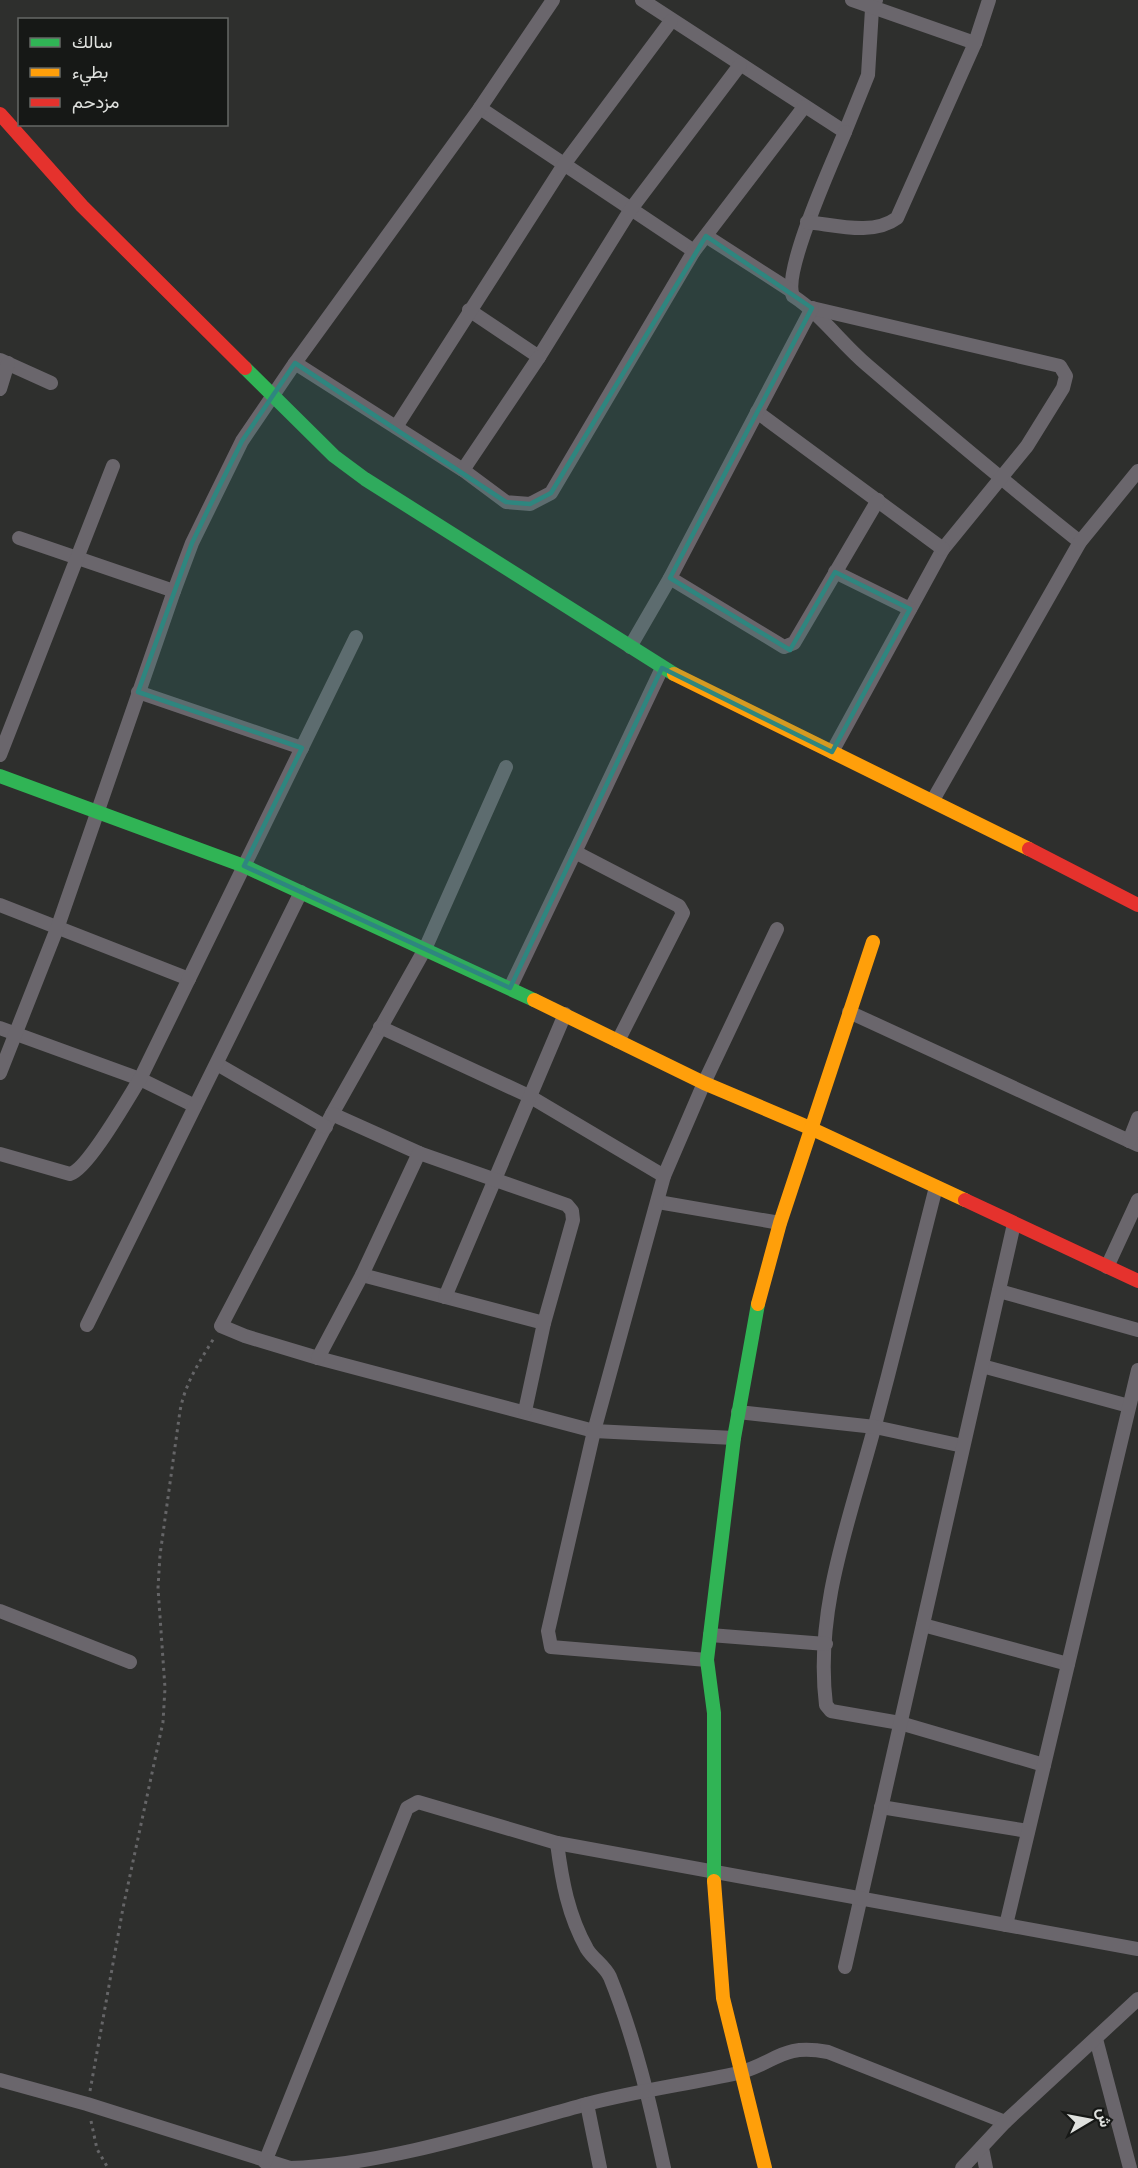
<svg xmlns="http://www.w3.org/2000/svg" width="1138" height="2168" viewBox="0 0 1138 2168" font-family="Lato,Vazirmatn,sans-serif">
<rect width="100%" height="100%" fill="#2e2f2d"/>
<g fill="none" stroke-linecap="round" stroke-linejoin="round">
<g stroke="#656567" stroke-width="3" stroke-dasharray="3 4.5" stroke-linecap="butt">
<path d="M90,2091L123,1908L163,1722L165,1688L158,1588L160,1555L180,1411C185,1383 200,1361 214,1338"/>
<path d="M91,2121L97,2149L108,2168"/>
</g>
<g stroke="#6a666c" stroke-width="14">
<path d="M642,0L845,132L868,75L872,9L876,0"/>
<path d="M852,0L975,43"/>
<path d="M480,108L694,251"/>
<path d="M845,132C833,161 782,272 793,296C822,315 841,343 867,365C937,425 1007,484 1080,542"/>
<path d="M807,222C836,225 873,236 897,218L975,43L989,0"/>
<path d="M706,236L790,290"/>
<path d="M812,308L1060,366L1066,376L1063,388L1027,446L943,549L832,752"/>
<path d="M469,310L539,357L631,209L740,65"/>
<path d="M0,360L51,383"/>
<path d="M295,363L463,470L506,502L530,504L551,493L694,251L804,107"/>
<path d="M0,389L8,363"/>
<path d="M757,412L943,549"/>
<path d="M396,427L565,163L671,21"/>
<path d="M463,470L539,357"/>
<path d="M19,538L174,591"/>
<path d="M835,572L910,609"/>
<path d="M670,578L784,647L794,643L878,500"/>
<path d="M630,647L670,578L812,308"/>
<path d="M138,692L302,748"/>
<path d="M0,755L113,466"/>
<path d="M506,767L425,949L332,1114L221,1326L245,1336L318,1358L594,1431L734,1438"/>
<path d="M933,800L1080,542L1138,471"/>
<path d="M0,905L189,979"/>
<path d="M510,988L575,852"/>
<path d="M849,1012L1138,1145"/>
<path d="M380,1027L529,1096L664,1176"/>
<path d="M0,1028L140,1079L195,1106"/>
<path d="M618,1041L683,913L679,906L575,852L662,668"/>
<path d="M217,1064L326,1127"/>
<path d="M0,1073L58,926L174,591L192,543L242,441L295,363L480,108L553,0"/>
<path d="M332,1114L419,1153"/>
<path d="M1129,1141L1138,1118"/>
<path d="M0,1154L70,1174C88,1169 128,1098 140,1079L356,637"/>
<path d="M936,1187C916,1267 896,1346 875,1425C851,1516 814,1609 826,1705L831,1711L900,1723L1044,1765"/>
<path d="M658,1202L780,1223"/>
<path d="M1107,1267L1138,1200"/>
<path d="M362,1275L544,1323"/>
<path d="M999,1291L1138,1330"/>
<path d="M445,1297L565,1014"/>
<path d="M87,1325L301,892"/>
<path d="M318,1358L362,1275L419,1153L567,1205L572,1211L573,1220L544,1323L525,1411"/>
<path d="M982,1366L1129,1406"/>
<path d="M738,1412L875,1427L963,1446"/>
<path d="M0,1611L130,1662"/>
<path d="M923,1625L1068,1664"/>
<path d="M710,1635L826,1644"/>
<path d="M707,1660L551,1647L548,1631L594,1431L664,1176L704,1083L777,929"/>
<path d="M881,1807L1028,1831"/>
<path d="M557,1843C562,1881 568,1915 587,1949C593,1959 605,1966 610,1977C635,2039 650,2103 664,2168"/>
<path d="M1006,1925L1138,1370"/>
<path d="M845,1967L1014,1224"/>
<path d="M1096,2039L1130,2168"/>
<path d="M0,2080L87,2104L290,2168C384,2165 495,2129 587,2104C636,2091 688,2084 738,2073C777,2063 780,2043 828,2052L1005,2122"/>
<path d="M587,2104L600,2168"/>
<path d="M982,2148L986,2168"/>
<path d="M265,2162L407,1808L418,1802L557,1843L1138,1949"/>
<path d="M962,2168L1005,2122L1138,1999"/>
</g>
<g stroke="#30b455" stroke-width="14">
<path d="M245,368L334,456L365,479L674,674"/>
<path d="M0,776L244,866L534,1000"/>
<path d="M714,1881V1713L707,1660L734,1438L758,1304"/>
</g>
<g stroke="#ff9f0a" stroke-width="14">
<path d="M674,674L1029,849"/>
<path d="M534,1000L704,1083L810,1128L965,1200"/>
<path d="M758,1304L780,1223L873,942"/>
<path d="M714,1881L723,1998L765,2168"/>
</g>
<g stroke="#e5322d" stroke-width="14">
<path d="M0,114L82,206L245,368"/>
<path d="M1029,849L1138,905"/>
<path d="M965,1200L1138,1281"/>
</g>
</g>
<path fill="#2e867f" fill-opacity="0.2" stroke="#2e867f" stroke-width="4.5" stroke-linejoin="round" d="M706,236L812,308L670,578L790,650L835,572L910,609L832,752L662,668L510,988L244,866L302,748L138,692L192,543L216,493L242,441L295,363L506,502L530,504L551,493Z"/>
<rect x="18" y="18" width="210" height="108" fill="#161816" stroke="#666866" stroke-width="1.5"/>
<rect x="30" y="38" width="30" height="9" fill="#30b455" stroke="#666866" stroke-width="1.5"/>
<text x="72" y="48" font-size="18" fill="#dfe1de">سالك</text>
<rect x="30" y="68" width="30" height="9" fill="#ff9f0a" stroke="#666866" stroke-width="1.5"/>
<text x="72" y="78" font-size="18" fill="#dfe1de">بطيء</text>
<rect x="30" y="98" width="30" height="9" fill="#e5322d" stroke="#666866" stroke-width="1.5"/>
<text x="72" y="108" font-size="18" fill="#dfe1de">مزدحم</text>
<g transform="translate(1090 2120) rotate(80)" stroke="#161816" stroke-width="4.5" paint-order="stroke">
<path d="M0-4.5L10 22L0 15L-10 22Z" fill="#dfe1de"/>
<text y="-9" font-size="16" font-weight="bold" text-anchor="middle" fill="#dfe1de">ش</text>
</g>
</svg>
